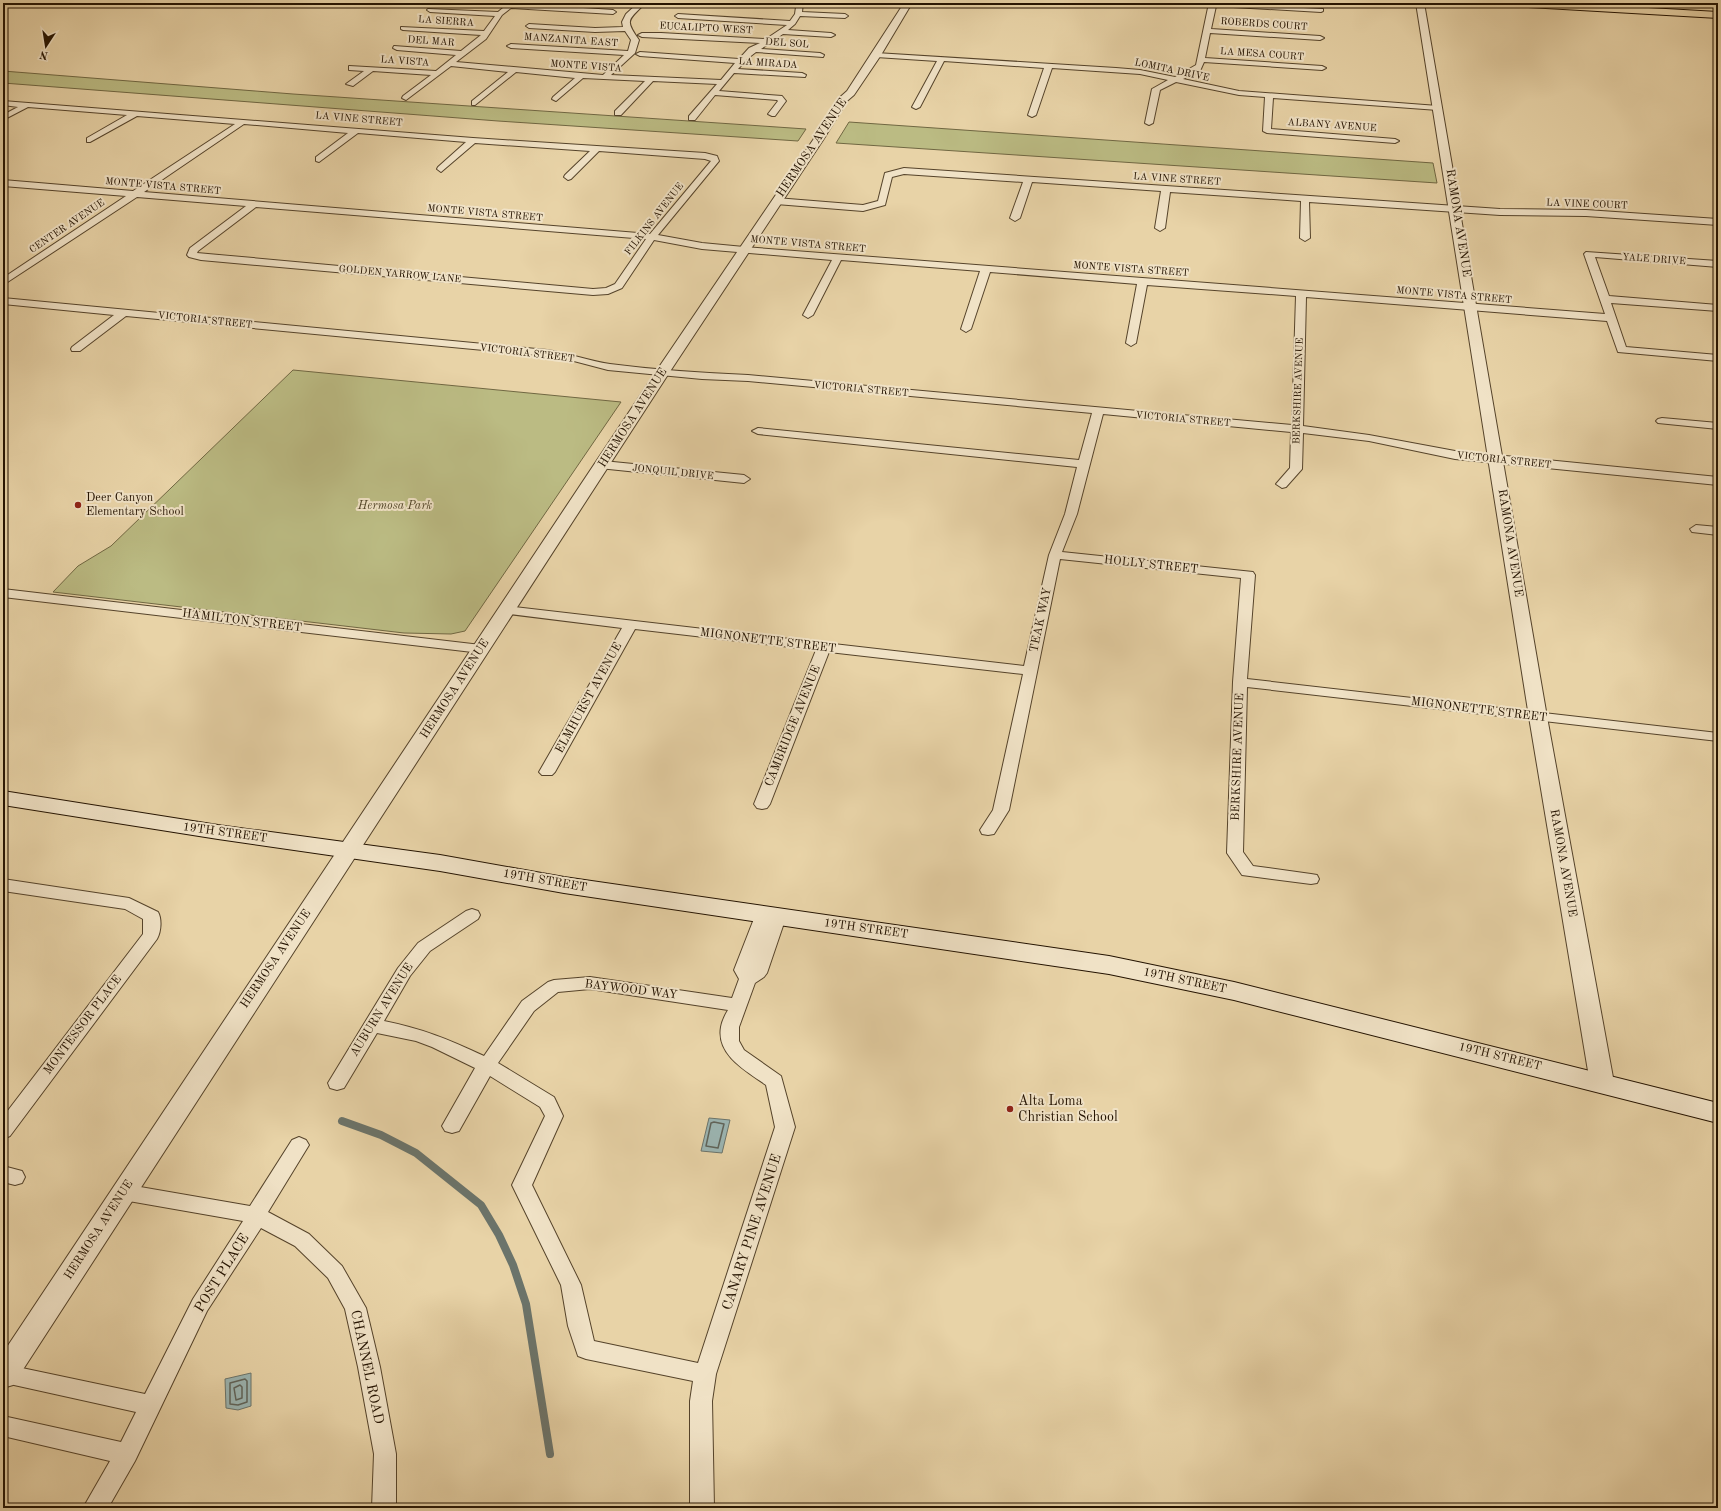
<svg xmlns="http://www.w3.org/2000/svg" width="1721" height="1511" viewBox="0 0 1721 1511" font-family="'Old Standard TT',serif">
<rect width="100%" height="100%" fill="#e8d3a7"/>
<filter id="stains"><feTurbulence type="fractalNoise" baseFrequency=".005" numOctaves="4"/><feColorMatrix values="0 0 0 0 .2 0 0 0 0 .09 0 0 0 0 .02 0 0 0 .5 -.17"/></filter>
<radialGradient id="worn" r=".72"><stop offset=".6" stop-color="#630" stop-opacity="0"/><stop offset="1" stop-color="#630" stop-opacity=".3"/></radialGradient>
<g fill="#bbbb83" stroke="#706742">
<path d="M3,71L293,94L806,129L798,141L498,121L3,83Z"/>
<path d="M849,122L1433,163L1437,183L836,143Z"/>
<path d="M293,370L621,402L465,631L451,634L404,633L53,592L78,566L111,546Z"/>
</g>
<g fill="#9bb5b2" stroke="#6b746b">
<path d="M709,1118L730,1120L722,1153L701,1151Z"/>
<path d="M251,1373V1406L238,1410L226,1408L225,1379Z"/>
</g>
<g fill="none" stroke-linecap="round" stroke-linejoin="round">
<g stroke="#60645a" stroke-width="1.5">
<path d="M714,1122L724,1124L718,1148L706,1146L711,1123Z"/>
<path d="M245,1379L247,1381V1402L238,1405L230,1404V1383Z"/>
<path d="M240,1385L242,1387V1398L236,1400L234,1388Z"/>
</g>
<path stroke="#6b746b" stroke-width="8" d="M342,1121L381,1135L416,1153L481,1205L499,1235L513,1265L526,1304L550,1454"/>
<g stroke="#55432a" stroke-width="2">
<g id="minor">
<path d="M509,3L613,10L616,12L613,14L511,8L502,15L486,39L456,62L603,75L624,55L511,48L507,46L511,44L628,51L631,40L625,31L595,32L529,28L526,26L529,24L595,28L623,27L622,22L626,14L638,3H645C630,20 623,18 639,40L635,53L611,75L721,80L735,63L640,56L636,54L640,52L739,59L749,48L760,43L642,37L638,35L642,33H661L766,39L787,25L678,18L675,16L678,14L790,21L795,14L796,7L768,5L765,3H803L802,12L845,14L848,16L845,18L800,16L795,24L788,30L831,33L835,35L831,37L783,34L761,49L820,53L824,55L823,57L756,52L747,59L738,69L802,73L806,75L805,77L734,73L719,91L782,96L786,101L775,116H772L768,114L778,101L777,100L715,95L695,120H689V116L717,84L653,81L621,115H615V111L645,81L583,78L556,101L552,99L553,97L575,78L516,72L475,105H472V101L508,72L451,66L406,100L402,98L403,96L431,75L373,71L353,86L346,84L364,71L349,70V66L436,71L456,55L397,50L393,48L394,46L461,51L481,35L403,30L401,29V27L484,31L495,16L430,12L427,10L428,9L498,12Z"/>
<path d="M1209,3L1323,9V11L1321,12L1216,6L1211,29L1320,36L1324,38L1320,40L1210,33L1205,58L1322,66L1326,68L1322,70L1204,62L1200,71L1183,79L1239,91L1438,106L1442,108L1438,110L1273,98L1271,129L1395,139L1399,141L1395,143L1267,133L1263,131L1265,97L1239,95L1176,82L1160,90L1153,123L1149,125L1145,123L1152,89L1168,80L1140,74L1052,68L1036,115L1032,117L1028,115L1044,68L944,61L920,107L916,109L912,107L937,61L876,57L872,55L876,53L1116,68L1140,70L1175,77L1196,65Z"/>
<path d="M3,101L473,138L705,153L717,156L719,161L658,235L702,243L744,247L1605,314L1584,254L1586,252L1718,261V267L1595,257L1609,296L1718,305V311L1611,303L1626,347L1718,355V361L1618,352L1607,321L1306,297L1303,426L1369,435L1455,451L1718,477V485L1455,459L1369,441L1303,433L1302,469L1286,487L1282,488L1276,484L1290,468L1291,432L1103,414L1077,514L1062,552L1253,572L1255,575L1247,679L1718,733V741L1247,687L1243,852L1253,866L1311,874L1317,875L1319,879L1317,883L1311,884L1242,875L1227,853L1233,682L1241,578L1060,559L1009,810L994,834L988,835L982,834L980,830L993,810L1023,674L829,652L770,804L767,808L762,809L757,808L754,804L816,650L635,629L555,772L552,775H542L539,772L622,628L501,613L499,610L501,607L506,606L1024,666L1049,555L1065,514L1077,467L758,434L752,431L758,428L1079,460L1092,413L748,381L702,379L608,370L570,360L547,356L126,316L80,351H72L71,349L72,347L114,315L3,304V298L547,350C568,353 589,361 610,364C656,370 702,373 748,375L1292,425L1296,296L1147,285L1136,343L1131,346L1126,343L1137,284L990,272L971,329L966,332L961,329L980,271L841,260L813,315L808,318L803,315L832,260L702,249L654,240L622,288L608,294L593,295L201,260L189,257L187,255L190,248L246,206L137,197L3,285V278L126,196L3,186V180L133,191L235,124L137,116L90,142H87V138L127,115L28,107L3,120V115L18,107L3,105ZM244,124L348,133L316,157V161L319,162L358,133L466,142L438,167L437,169L441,172L475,143L590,151L565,175L564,177L568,180L571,179L599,151L705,159L711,161L650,234L144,192ZM256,207L646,239L615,284L606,288L593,289L197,253L198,251Z"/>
<path d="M904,168L1500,209L1586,210L1718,219V225L1586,216L1500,215L1309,202L1310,238L1305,241L1300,238L1301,201L1170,192L1165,228L1160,231L1155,228L1161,191L1032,182L1020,218L1015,221L1010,218L1023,182L904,174L892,177L885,205L863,211L776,204L772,201L776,198L863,205L878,201L885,173Z"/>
<path d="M1662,418L1718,423V429L1658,423L1656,421L1658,419Z"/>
<path d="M603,461L744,475L750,479L744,483L599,468L597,465Z"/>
<path d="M1696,525L1718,527V535L1692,532L1690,529Z"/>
<path d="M3,589L481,645L486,646L488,649L486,652L481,653L3,597Z"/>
<path d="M3,879L129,898L158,912C162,919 161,932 157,939L10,1136L3,1139V1117L143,934V919L125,909L3,891Z"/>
<path d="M472,909L478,911L480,915L478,919L430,951L410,976L384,1021C423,1029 448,1039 484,1056L522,1001L548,982L554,980L590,977L732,998L739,979L734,970L757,911L763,909L769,911L771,915L778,911L784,913L786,917L767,973L764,977L755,983L739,1027V1041L744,1050L781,1076L795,1127L716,1374L712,1401L714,1508H690V1401L693,1381L586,1359L578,1356L568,1326L561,1285L512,1185L545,1116L540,1107L490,1076L459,1131L452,1133L445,1131L442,1126L475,1068L432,1047L416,1041L377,1033L344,1088L337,1090L330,1088L328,1083L398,968L418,943L466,911ZM590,989L728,1010C725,1015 722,1021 721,1027C716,1055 746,1071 766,1085L775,1127L698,1363L594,1341L581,1285L532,1185L563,1116L554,1097L498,1063L534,1011L558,992Z"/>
<path d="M299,1137L306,1140L309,1145L268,1212L309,1234L342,1266L366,1308L380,1367L396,1454V1508H372L374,1454L358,1367L345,1309L328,1278L295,1246L261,1228L207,1311L135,1461L108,1508H83L110,1461L3,1436V1416L121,1442L136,1412L5,1383L3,1382V1364L145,1394L193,1299L243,1221L123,1200L116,1198L113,1192L116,1186L123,1184L250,1206L292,1140Z"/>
<path d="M3,1166L22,1171L25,1177L22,1183L15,1185L3,1182Z"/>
</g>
</g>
<g stroke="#55432a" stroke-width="2">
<g id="tertiary">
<path d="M904,3H912L881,55L854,95L847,101L823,140L669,373L13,1385L3,1388V1353L655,373L813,140L838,99L847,91Z"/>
<path d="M1416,3H1424L1547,717L1614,1083L1610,1089L1602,1092L1594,1089L1590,1083L1529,717Z"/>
</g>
</g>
<g stroke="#241301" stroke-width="2">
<path id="secondary" d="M3,791L218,825L440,855L564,877L1109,956L1234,982L1718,1103V1123L1234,1000L1109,974L564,893L440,871L218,839L3,805Z"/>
</g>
<g stroke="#241301" stroke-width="2">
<path id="primary" d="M1505,3H1562L1718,12V18L1510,6Z"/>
</g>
<use href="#minor" fill="#f0e2c6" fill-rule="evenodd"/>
<use href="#tertiary" fill="#f0e2c6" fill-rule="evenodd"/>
<use href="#secondary" fill="#f0e2c6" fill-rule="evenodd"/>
<use href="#primary" fill="#e8d3a7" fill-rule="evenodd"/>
</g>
<g fill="#8f2418" stroke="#f0e2c6" stroke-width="1.5">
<circle cx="78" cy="505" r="4"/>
<circle cx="1010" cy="1109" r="4"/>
</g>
<g text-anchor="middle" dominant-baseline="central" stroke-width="4" stroke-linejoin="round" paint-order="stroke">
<g font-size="10" fill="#241301" stroke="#f0e2c6">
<text transform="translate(446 21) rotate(4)">LA SIERRA</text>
<text transform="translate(1264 24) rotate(4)">ROBERDS COURT</text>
<text transform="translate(706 28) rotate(3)">EUCALIPTO WEST</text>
<text transform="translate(571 40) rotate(4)">MANZANITA EAST</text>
<text transform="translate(431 41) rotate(4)">DEL MAR</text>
<text transform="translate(787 43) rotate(4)">DEL SOL</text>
<text transform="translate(1262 54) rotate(4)">LA MESA COURT</text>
<text transform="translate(405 61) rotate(4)">LA VISTA</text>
<text transform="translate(768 63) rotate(4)">LA MIRADA</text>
<text transform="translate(586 66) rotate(4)">MONTE VISTA</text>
<text transform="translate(1172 70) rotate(12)">LOMITA DRIVE</text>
<text transform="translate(359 119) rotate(5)">LA VINE STREET</text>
<text transform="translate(1332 125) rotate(4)">ALBANY AVENUE</text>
<text transform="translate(1177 179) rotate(4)">LA VINE STREET</text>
<text transform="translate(163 186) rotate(5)">MONTE VISTA STREET</text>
<text transform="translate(1587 204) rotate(2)">LA VINE COURT</text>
<text transform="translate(485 213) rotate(5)">MONTE VISTA STREET</text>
<text transform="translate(654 219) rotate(-52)">FILKINS AVENUE</text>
<text transform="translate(67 226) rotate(-34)">CENTER AVENUE</text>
<text transform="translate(808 244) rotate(5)">MONTE VISTA STREET</text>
<text transform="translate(1654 259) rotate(4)">YALE DRIVE</text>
<text transform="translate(1131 269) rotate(4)">MONTE VISTA STREET</text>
<text transform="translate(400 274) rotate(5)">GOLDEN YARROW LANE</text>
<text transform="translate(1454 295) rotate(5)">MONTE VISTA STREET</text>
<text transform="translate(205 320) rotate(6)">VICTORIA STREET</text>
<text transform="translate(527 353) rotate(7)">VICTORIA STREET</text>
<text transform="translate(861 389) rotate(5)">VICTORIA STREET</text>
<text transform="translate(1298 391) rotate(-88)">BERKSHIRE AVENUE</text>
<text transform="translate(1183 419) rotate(5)">VICTORIA STREET</text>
<text transform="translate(1504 460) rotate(6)">VICTORIA STREET</text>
<text transform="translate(673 472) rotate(6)">JONQUIL DRIVE</text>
</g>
<g font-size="12" fill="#241301" stroke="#f0e2c6">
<text transform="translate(812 148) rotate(-56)">HERMOSA AVENUE</text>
<text transform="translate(1458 223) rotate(81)">RAMONA AVENUE</text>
<text transform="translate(633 418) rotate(-57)">HERMOSA AVENUE</text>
<text transform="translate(1510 543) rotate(81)">RAMONA AVENUE</text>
<text transform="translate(1151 565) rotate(6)">HOLLY STREET</text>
<text transform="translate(1041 620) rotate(-78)">TEAK WAY</text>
<text transform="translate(242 621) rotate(7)">HAMILTON STREET</text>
<text transform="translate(768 641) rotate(7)">MIGNONETTE STREET</text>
<text transform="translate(455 689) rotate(-57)">HERMOSA AVENUE</text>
<text transform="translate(589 698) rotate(-61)">ELMHURST AVENUE</text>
<text transform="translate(1479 710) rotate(7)">MIGNONETTE STREET</text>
<text transform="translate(793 726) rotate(-68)">CAMBRIDGE AVENUE</text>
<text transform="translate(1238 757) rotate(-88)">BERKSHIRE AVENUE</text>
<text transform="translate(225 833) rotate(8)">19TH STREET</text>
<text transform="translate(1563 863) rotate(80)">RAMONA AVENUE</text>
<text transform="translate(545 881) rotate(10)">19TH STREET</text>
<text transform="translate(866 929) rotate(8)">19TH STREET</text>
<text transform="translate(276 959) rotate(-56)">HERMOSA AVENUE</text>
<text transform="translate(1185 981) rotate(12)">19TH STREET</text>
<text transform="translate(631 990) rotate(7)">BAYWOOD WAY</text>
<text transform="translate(382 1010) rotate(-58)">AUBURN AVENUE</text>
<text transform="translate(83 1025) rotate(-53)">MONTESSOR PLACE</text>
<text transform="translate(1500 1057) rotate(14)">19TH STREET</text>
<text transform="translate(99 1230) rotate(-57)">HERMOSA AVENUE</text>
</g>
<g font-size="12" fill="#241301" stroke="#f0e2c6" text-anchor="start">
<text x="86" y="498">Deer Canyon<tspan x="86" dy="14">Elementary School</tspan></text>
</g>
<g font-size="12" font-style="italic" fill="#514528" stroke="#f0e2c6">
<text x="395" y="506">Hermosa Park</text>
</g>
<g font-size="14" fill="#241301" stroke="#f0e2c6" text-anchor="start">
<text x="1018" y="1101">Alta Loma<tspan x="1018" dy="16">Christian School</tspan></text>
</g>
<g font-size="14" fill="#241301" stroke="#f0e2c6">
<text transform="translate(752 1232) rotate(-72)">CANARY PINE AVENUE</text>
<text transform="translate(222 1273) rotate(-58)">POST PLACE</text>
<text transform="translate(367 1367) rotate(78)">CHANNEL ROAD</text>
</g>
</g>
<rect width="1721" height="1511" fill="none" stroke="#e8d3a7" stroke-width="16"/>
<rect x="4" y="4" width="1713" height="1503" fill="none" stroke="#241301" stroke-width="2"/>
<rect x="8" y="8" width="1705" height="1495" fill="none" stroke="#241301"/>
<g transform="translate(46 46) rotate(192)" stroke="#f0e2c6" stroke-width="3" paint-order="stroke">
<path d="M0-3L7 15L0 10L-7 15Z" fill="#241301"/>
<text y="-6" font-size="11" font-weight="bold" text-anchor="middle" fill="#241301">N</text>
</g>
<rect width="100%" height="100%" filter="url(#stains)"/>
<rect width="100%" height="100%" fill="url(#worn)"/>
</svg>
